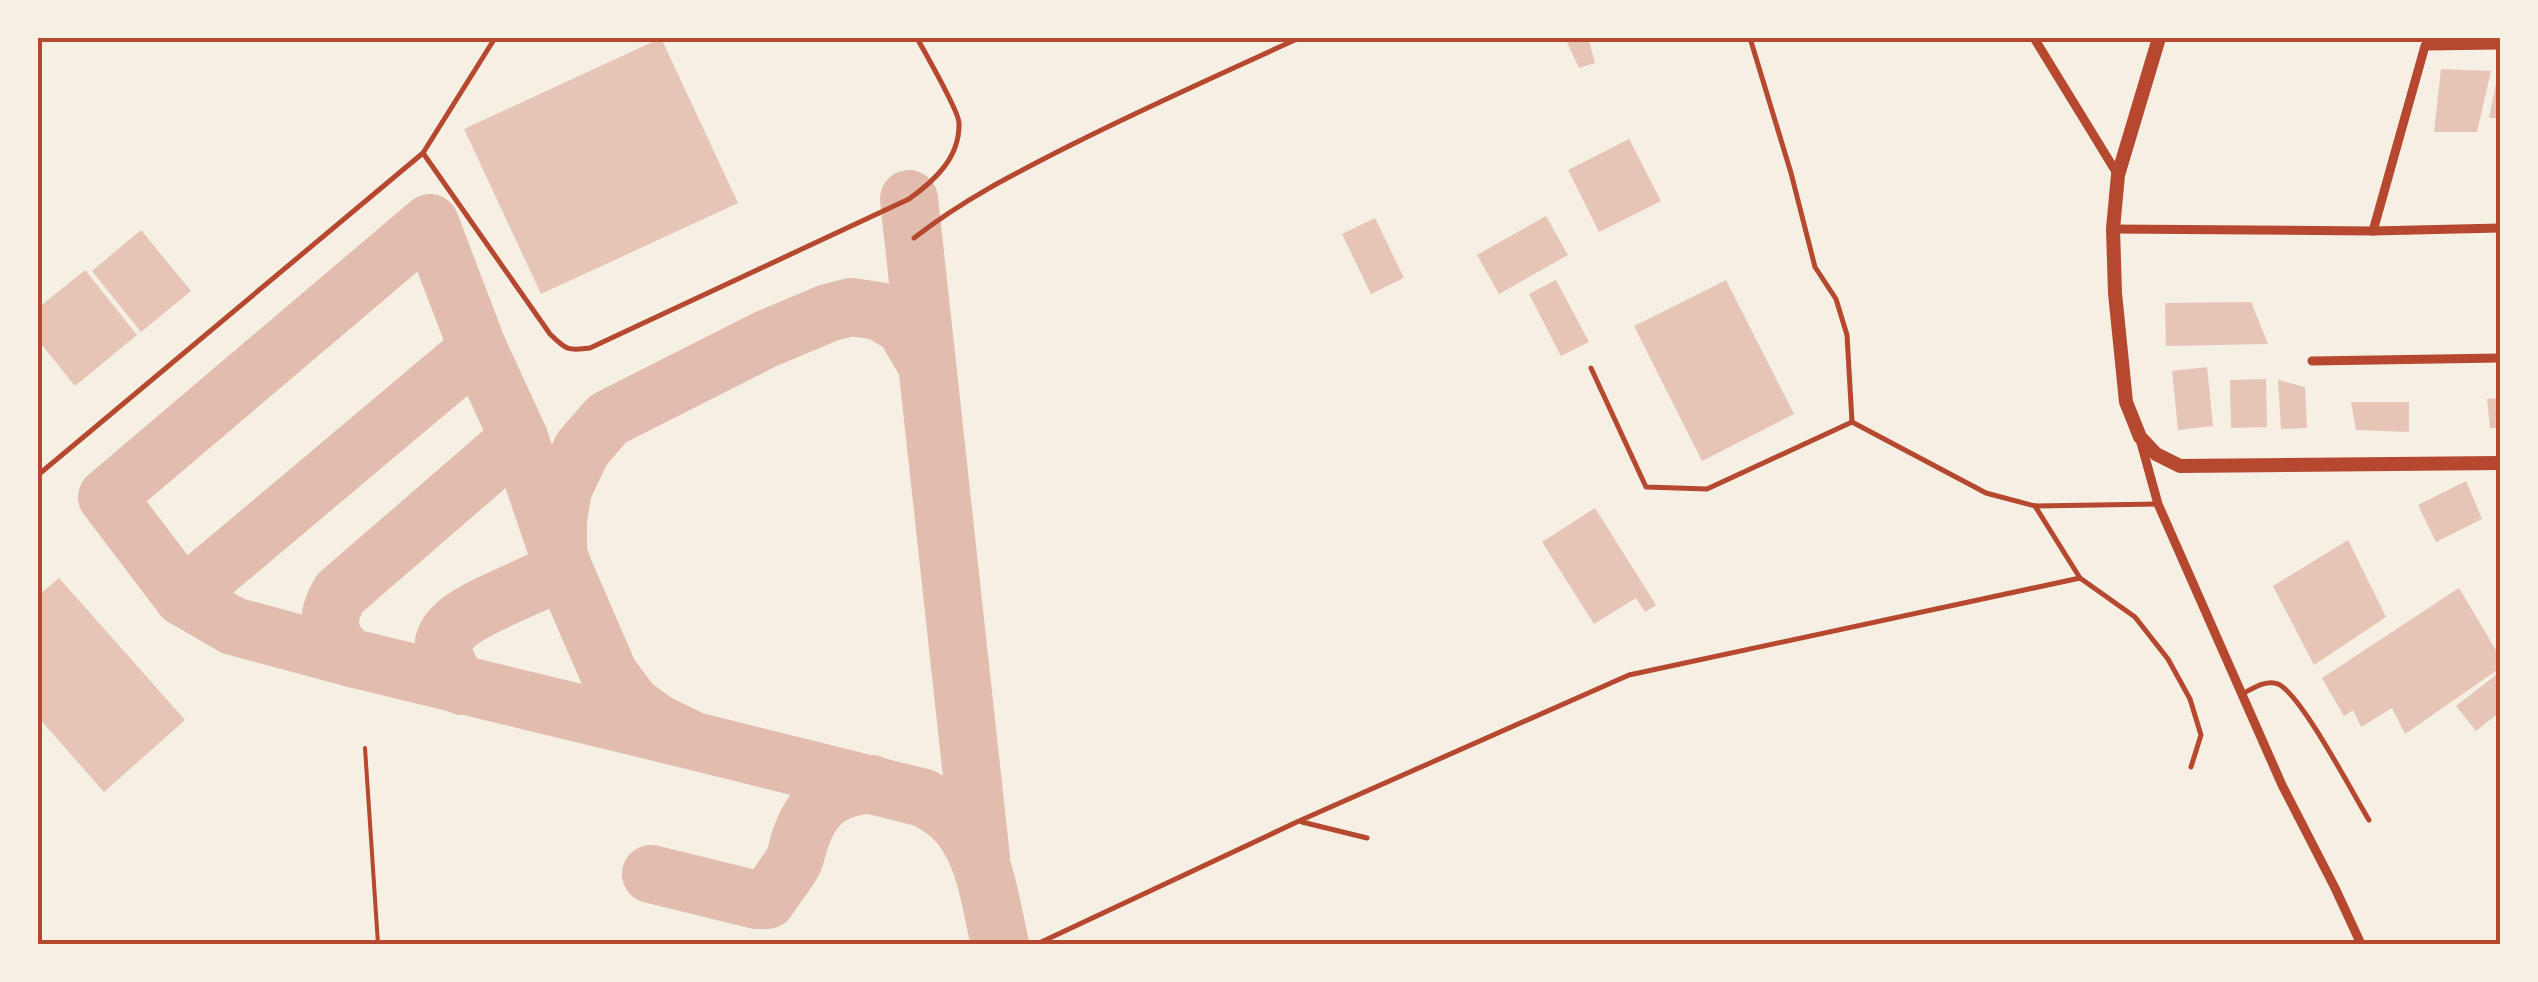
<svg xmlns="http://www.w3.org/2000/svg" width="2538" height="982" viewBox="0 0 2538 982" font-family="Karla,sans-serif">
<rect width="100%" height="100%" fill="#f6efe4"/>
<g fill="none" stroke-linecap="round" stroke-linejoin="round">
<g stroke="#e2bdae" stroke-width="58">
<path d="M909,199L981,858"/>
<path d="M558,545V520L563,489L582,449L608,419L766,339L828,313L851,307L879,311L904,326L927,365"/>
<path d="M183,597L478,349"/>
<path d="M352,658C327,640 324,619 340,593L519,438"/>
<path d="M462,686C421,638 455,620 498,600C520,590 542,580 564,570"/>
<path d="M694,741L352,658L233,626L183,597L107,497L430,223L478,349L519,438L564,570L609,674L632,705L657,723L694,741L924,798C933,803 943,809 950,815C985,845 990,902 1000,944"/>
<path d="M651,874L757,900H767C775,887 787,874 794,860C797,853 798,844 801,837C814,800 835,787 872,784"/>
</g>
</g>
<g fill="#e6c5b7">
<path d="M661,38L738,203L541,294L464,129Z"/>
<path d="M1565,38H1588L1595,63L1579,68Z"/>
<path d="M2499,68H2500V118H2489Z"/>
<path d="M2441,69L2491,71L2477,132H2434Z"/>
<path d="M2496,133H2500V198H2497Z"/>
<path d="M1629,139L1661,201L1599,232L1568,170Z"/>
<path d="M1546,216L1568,255L1499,294L1477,255Z"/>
<path d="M1375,218L1404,278L1371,294L1342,234Z"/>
<path d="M141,230L191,291L141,332L92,271Z"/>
<path d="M85,270L137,335L75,386L38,340V308Z"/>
<path d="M1556,280L1589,342L1561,356L1529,294Z"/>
<path d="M1726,280L1794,414L1702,461L1634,326Z"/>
<path d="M2251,302L2268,344L2166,346L2165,303Z"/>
<path d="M2207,367L2213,426L2178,430L2172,371Z"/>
<path d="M2266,379L2267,427L2231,428L2230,380Z"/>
<path d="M2278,380L2305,387L2307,428L2281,429Z"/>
<path d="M2500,398V428H2490L2487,399Z"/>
<path d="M2351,402H2409V432L2356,430Z"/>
<path d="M2466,481L2482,519L2436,542L2418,505Z"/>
<path d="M1595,508L1656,605L1645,612L1636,598L1594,624L1542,542Z"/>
<path d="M2348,540L2386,617L2314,665L2273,586Z"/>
<path d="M59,578L185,720L104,792L38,717V596Z"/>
<path d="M2459,588L2500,657V668L2405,734L2392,708L2361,727L2353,710L2344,716L2322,678Z"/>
<path d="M2500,672V712L2476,731L2456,706Z"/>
</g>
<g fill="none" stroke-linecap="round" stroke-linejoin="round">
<path stroke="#b5482f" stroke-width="4" d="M365,748L378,944"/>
<g stroke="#b5482f" stroke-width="5">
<path d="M1750,38L1791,173L1815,267L1836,299L1847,335L1852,422"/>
<path d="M423,153L550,334C566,350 568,351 590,348L909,199C934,181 960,158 959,123C959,111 925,53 917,38"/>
<path d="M914,238C966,198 1014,174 1071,145C1146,107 1223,73 1299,38"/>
<path d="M1591,368L1646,487L1707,489L1852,422"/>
<path d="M1852,422L1986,493L2035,506L2158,504"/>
<path d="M38,475L423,153L495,38"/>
<path d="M2035,506L2080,578L2135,617L2168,659L2190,699L2201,735L2191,767"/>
<path d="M2242,694C2252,689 2266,679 2278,684C2301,694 2353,794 2369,820"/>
<path d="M1302,822L1367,838"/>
<path d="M1037,944L1299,821L1629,675L2080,578"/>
</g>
<g stroke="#b5482f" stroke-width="9">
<path d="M2034,38L2118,175"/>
<path d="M2113,229L2373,231L2500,228"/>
<path d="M2373,231L2425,46L2500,45"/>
<path d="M2312,361L2500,358"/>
<path d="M2140,439L2158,504L2282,785L2335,888L2361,944"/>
</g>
<path stroke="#b5482f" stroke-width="14" d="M2159,38L2118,175L2113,229L2115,293L2126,402L2140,437L2156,454L2180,466L2500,463"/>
</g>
<rect width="2538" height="982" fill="none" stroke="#f6efe4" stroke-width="80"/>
<rect x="40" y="40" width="2458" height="902" fill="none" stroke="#b5482f" stroke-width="4"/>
</svg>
